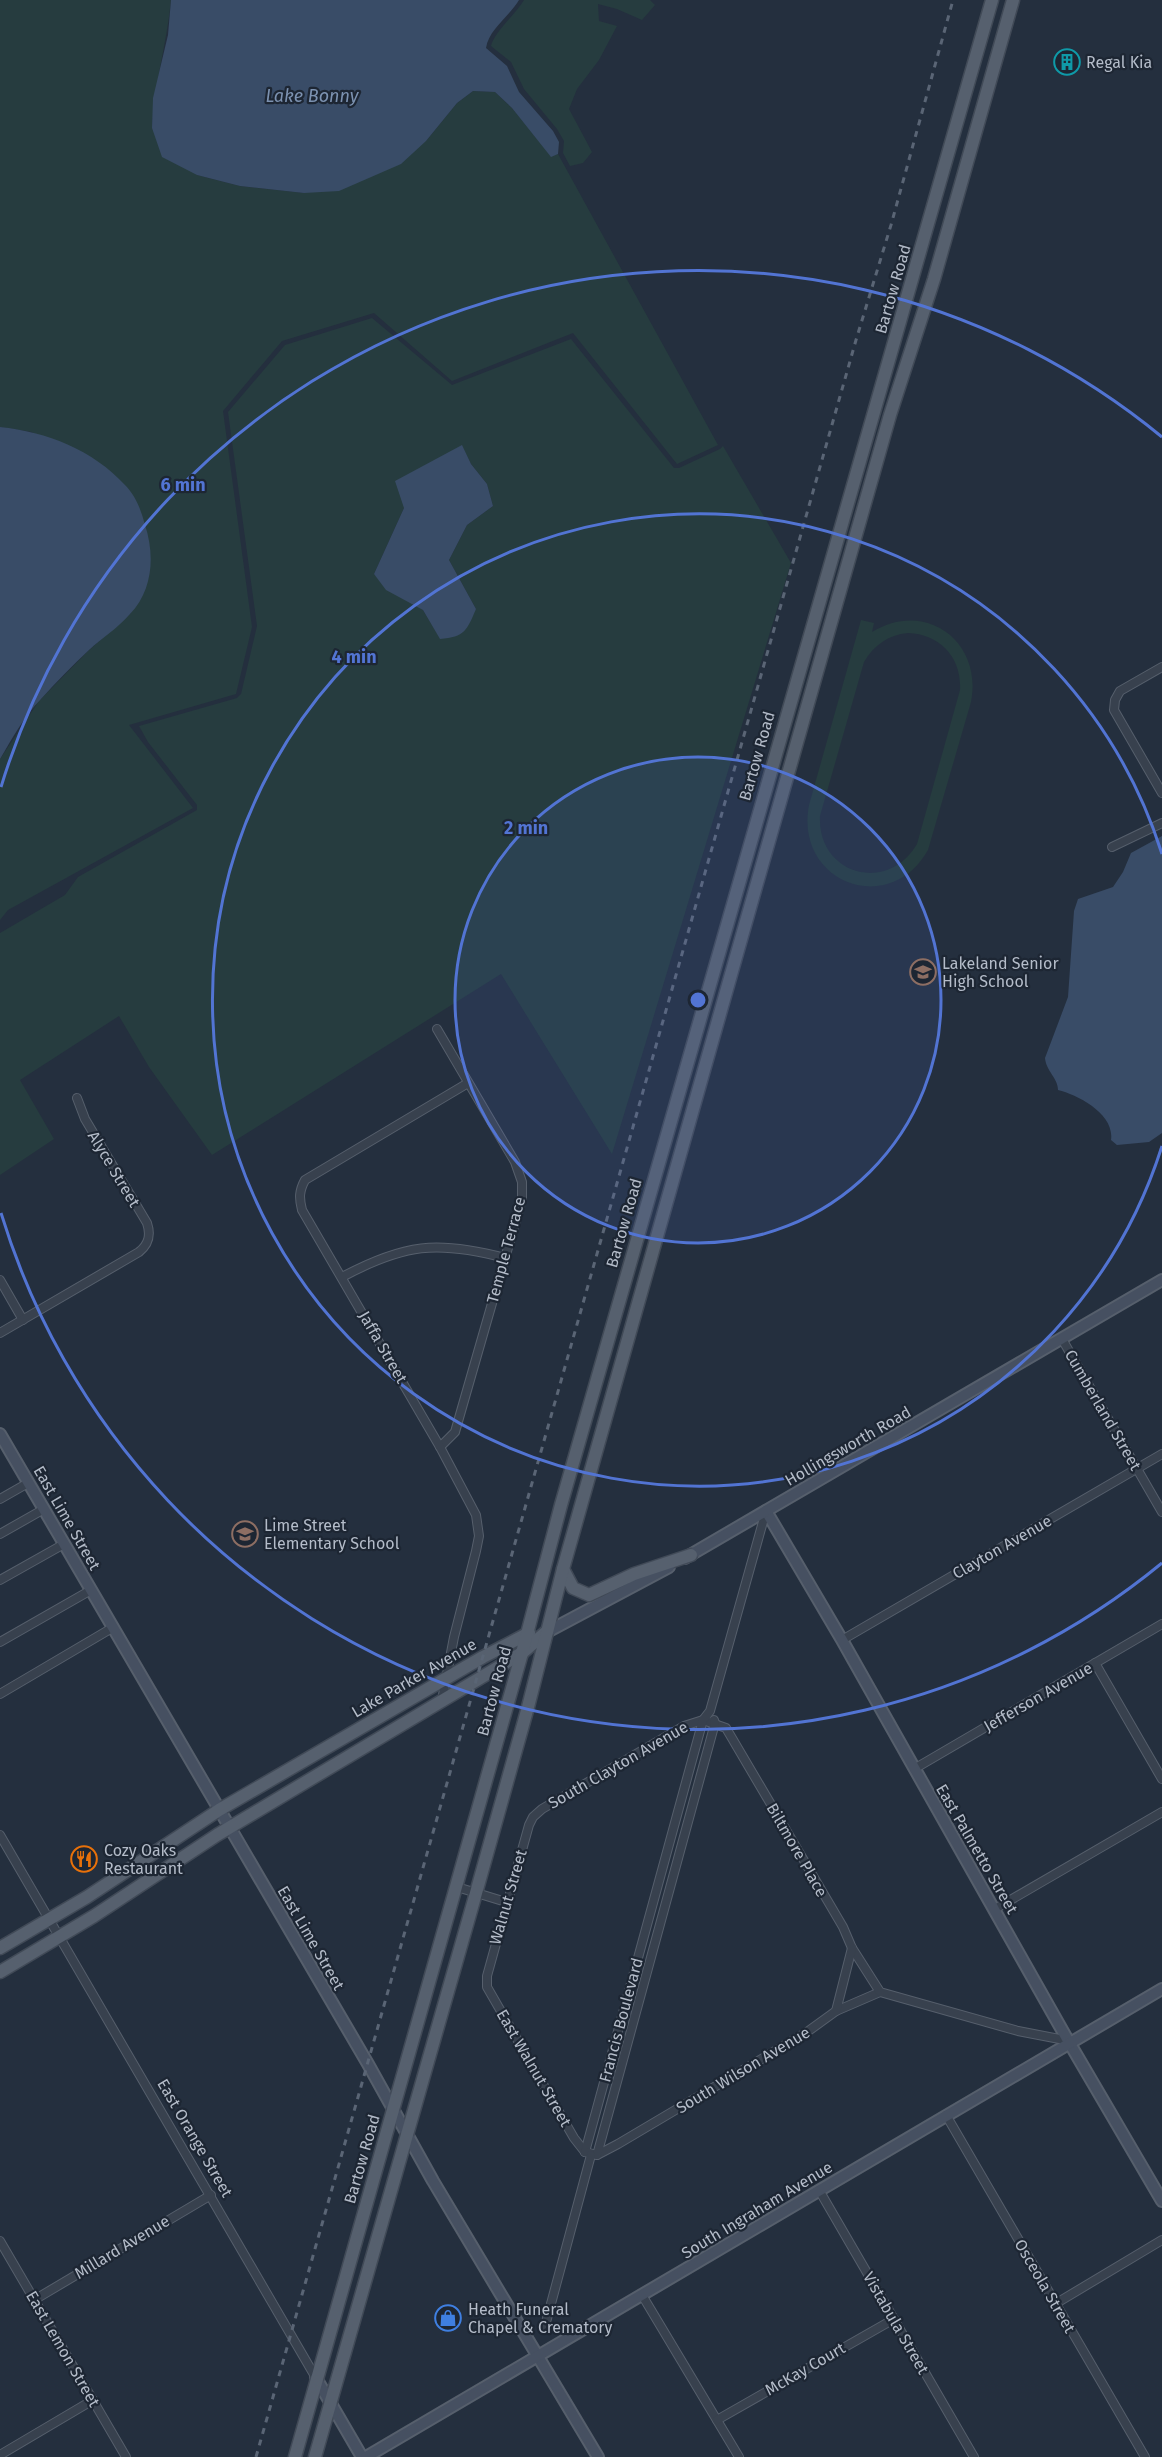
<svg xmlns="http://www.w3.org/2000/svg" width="1162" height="2457" viewBox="0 0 1162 2457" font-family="'Fira Sans',sans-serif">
<rect width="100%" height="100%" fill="#242f3e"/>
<g fill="#263c3f" fill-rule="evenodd">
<path d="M0,0H171C167,43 154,85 152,128L197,175L240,186L304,193L426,141L457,103L473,91L495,92L512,108L551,156L558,154L718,445L677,464L573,333L452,381L374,313L282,341L223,411L252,627L236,694L129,725L193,808L8,910L0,920V759L39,701L88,651L131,613L32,432L0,427Z"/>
<path d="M524,0H650L655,5L642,20L617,9L598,4L599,21L617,26L599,60L577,89L569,109L592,152L583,163L570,166L563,153L564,141L557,129L524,89L511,62L491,46C494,32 516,14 524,0Z"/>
<path d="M372,318L452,385L571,339L674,468H679L720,449L723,446L791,563L612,1154L501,974L212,1155L149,1067L119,1016L20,1080L54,1139L0,1175V933L65,895L78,877L197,810V805L148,742L139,726L237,698L241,694L257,626L228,412L285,345ZM462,446L471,464L487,484L493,506L467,525L449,560L476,609L440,638L423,610L374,574L404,508Z"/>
<path d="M861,620L874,623L872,632C925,599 983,641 971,702L928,850C889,919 794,882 809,805ZM908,633C940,634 962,658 960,690L917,844C887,895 817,874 820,816L864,662C874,645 888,635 908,633Z"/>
</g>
<g fill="#394c67">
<path d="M171,0H519C509,17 489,29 486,48L507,66L519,92L553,131L559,142L558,154L551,157L512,108L495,92L473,91L457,103L426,141L401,164L339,191L304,193L240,186L197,175L162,157L152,128L153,98L168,35Z"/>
<path d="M0,427C47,432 93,450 125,485C136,496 141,510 145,525C155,555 153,590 130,614C118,628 102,638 89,650C72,666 56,682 41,699C24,716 12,739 0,759Z"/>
<path d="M462,445L471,464L487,484L493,506L467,525L449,560L476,609C467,630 465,637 440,639L423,610L386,590L374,574L404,508L395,481Z"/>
<path d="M1162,836V1133L1149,1142L1117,1145L1111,1140C1115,1114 1078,1095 1058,1090C1058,1078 1046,1071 1045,1058L1068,997L1074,911L1078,899L1113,887L1123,872L1131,853Z"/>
</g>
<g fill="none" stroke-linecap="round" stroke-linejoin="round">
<g stroke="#565f6c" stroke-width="10">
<g id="street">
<path d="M1162,667L1120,691L1115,700L1114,710L1162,793"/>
<path d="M1112,847L1162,823"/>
<path d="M437,1029L515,1162L522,1182V1199L455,1432L440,1447"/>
<path d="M342,1277C404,1244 437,1240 505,1258"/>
<path d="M0,1280L23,1320"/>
<path d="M0,1333L139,1252C149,1244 151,1235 147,1223L85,1119L77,1098"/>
<path d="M1062,1339L1162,1512"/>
<path d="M0,1499L28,1483"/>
<path d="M0,1534L44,1509"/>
<path d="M0,1580L64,1544"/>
<path d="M842,1640L1162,1454"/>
<path d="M0,1642L91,1590"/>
<path d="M1095,1663L1162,1779"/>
<path d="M0,1694L112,1628"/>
<path d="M442,1700L454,1637L476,1551L479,1536L476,1515L440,1447L302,1210C299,1198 299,1191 305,1180L468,1083"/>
<path d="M914,1769L1162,1624"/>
<path d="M0,1835L316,2378"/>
<path d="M457,1887L506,1902"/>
<path d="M995,1909L1162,1812"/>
<path d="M836,2011L880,1992"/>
<path d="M946,2115L1145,2457"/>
<path d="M585,2152L574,2138L487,1987V1976L529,1825L533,1817L542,1809L684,1726L703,1720L726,1728L843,1927L852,1948L880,1992L1018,2031L1070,2041"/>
<path d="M585,2152L703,1720L710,1711L766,1511"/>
<path d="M585,2152L597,2155L618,2144L807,2032L836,2011L852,1948"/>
<path d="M597,2155L715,1723L714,1720"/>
<path d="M819,2190L974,2457"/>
<path d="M0,2241L126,2457"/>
<path d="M642,2295L739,2457"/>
<path d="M34,2300L211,2195"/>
<path d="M1055,2304L1162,2240"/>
<path d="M545,2326L591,2155"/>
<path d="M717,2420L894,2319"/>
<path d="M0,2455L93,2400"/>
</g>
</g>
<g stroke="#565f6c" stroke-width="14">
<g id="secondary">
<path d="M0,1434L368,2064L433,2181L598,2457"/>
<path d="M766,1511L842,1640L1066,2037L1162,2201"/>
<path d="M685,1558L1162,1280"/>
<path d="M545,1633L669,1567"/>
<path d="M316,2378L362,2457"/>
<path d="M366,2457L1162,1989"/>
</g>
</g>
<g stroke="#414a57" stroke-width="15">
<g id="primary">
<path d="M563,1569L573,1588L589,1595L634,1574L691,1555"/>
<path d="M0,1948L87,1897L219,1810L483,1657L529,1633"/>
<path d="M0,1972L94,1916L217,1835L522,1653L545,1633"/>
<path d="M295,2457L522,1653L561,1505L992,0"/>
<path d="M315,2457L476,1893L528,1707L563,1569L732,971L890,415L934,279L1013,0"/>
</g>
</g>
<use href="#street" stroke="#38414e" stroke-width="8"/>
<use href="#secondary" stroke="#465061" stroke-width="10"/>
<use href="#primary" stroke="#56606e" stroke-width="12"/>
<path stroke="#5a6575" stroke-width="3" stroke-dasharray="6 6" stroke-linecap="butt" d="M256,2457L856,340L891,225L953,0"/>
</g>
<circle cx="698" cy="1000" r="243" fill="#5274d3" fill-opacity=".12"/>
<g fill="none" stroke="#5274d3" stroke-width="3">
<circle cx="698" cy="1000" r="243"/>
<path d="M1162 1146A486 486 0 1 1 1162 854"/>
<path d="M1162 1563A729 729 0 0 1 1 1213M1 787A729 729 0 0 1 1162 437"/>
</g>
<defs>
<g id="building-ring" transform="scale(1.35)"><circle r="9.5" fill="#1d2633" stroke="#0f9aa8" stroke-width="1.5"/><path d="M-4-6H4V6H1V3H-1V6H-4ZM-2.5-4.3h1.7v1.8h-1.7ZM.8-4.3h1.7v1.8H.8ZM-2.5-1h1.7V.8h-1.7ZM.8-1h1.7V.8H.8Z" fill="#0f9aa8"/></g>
<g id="school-ring" transform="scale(1.35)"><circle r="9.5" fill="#1d2633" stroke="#8d6e63" stroke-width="1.5"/><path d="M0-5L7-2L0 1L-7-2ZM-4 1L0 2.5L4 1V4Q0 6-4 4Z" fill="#8d6e63"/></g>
<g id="restaurant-ring" transform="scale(1.35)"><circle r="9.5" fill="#1d2633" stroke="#e8710a" stroke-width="1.5"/><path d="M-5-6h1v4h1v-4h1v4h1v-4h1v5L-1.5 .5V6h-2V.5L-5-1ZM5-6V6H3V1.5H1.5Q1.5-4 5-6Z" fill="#e8710a"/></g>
<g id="shop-ring" transform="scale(1.35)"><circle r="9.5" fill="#1d2633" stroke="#3f7fe0" stroke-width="1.5"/><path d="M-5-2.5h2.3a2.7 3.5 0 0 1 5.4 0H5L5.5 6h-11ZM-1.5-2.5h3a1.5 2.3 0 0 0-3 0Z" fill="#3f7fe0"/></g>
</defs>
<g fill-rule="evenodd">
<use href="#building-ring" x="1067" y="62"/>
<use href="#school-ring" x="923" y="972"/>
<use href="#school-ring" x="245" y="1534"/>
<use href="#restaurant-ring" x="84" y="1859"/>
<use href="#shop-ring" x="448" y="2318"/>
</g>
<g text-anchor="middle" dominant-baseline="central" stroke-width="4.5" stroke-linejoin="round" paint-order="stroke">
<g font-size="16" fill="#b4bcc9" stroke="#1d2633" text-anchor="start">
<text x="1086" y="62">Regal Kia</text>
<text x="942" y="963">Lakeland Senior<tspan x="942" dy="18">High School</tspan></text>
<text x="264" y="1525">Lime Street<tspan x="264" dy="18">Elementary School</tspan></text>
<text x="104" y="1850">Cozy Oaks<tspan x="104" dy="18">Restaurant</tspan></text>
<text x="468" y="2309">Heath Funeral<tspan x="468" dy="18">Chapel &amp; Crematory</tspan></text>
</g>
<g font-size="16" fill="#b4bcc9" stroke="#1d2633">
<text transform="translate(893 289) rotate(-74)">Bartow Road</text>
<text transform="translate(757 756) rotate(-74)">Bartow Road</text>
<text transform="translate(114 1169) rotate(59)">Alyce Street</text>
<text transform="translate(624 1223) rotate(-74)">Bartow Road</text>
<text transform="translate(506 1250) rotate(-75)">Temple Terrace</text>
<text transform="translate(383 1347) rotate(60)">Jaffa Street</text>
<text transform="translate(1103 1410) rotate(60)">Cumberland Street</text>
<text transform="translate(848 1446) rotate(-30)">Hollingsworth Road</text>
<text transform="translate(67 1518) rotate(60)">East Lime Street</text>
<text transform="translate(1002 1547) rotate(-30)">Clayton Avenue</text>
<text transform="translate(414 1678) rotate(-30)">Lake Parker Avenue</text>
<text transform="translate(494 1691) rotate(-75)">Bartow Road</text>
<text transform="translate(1038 1697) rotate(-30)">Jefferson Avenue</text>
<text transform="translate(618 1765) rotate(-30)">South Clayton Avenue</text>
<text transform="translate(977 1849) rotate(60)">East Palmetto Street</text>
<text transform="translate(797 1850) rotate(60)">Biltmore Place</text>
<text transform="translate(508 1897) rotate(-74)">Walnut Street</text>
<text transform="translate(311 1938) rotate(60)">East Lime Street</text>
<text transform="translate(621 2020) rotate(-75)">Francis Boulevard</text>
<text transform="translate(534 2068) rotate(60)">East Walnut Street</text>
<text transform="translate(743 2070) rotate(-31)">South Wilson Avenue</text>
<text transform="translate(195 2138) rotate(60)">East Orange Street</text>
<text transform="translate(362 2159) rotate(-74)">Bartow Road</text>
<text transform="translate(757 2210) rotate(-31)">South Ingraham Avenue</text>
<text transform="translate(122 2247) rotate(-31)">Millard Avenue</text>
<text transform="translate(1045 2286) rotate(60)">Osceola Street</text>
<text transform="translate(896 2323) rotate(60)">Vistabula Street</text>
<text transform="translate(63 2349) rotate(60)">East Lemon Street</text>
<text transform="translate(805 2369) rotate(-30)">McKay Court</text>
</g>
<g font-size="18" font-style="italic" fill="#7c92b1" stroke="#1d2633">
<text x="312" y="96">Lake Bonny</text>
</g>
</g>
<circle cx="698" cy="1000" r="9" fill="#5274d3" stroke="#1d2633" stroke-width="3"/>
<g font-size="18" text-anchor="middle" font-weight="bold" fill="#5274d3" stroke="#1d2633" stroke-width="4.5" stroke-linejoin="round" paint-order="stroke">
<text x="183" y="491">6 min</text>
<text x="354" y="663">4 min</text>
<text x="526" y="834">2 min</text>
</g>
</svg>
